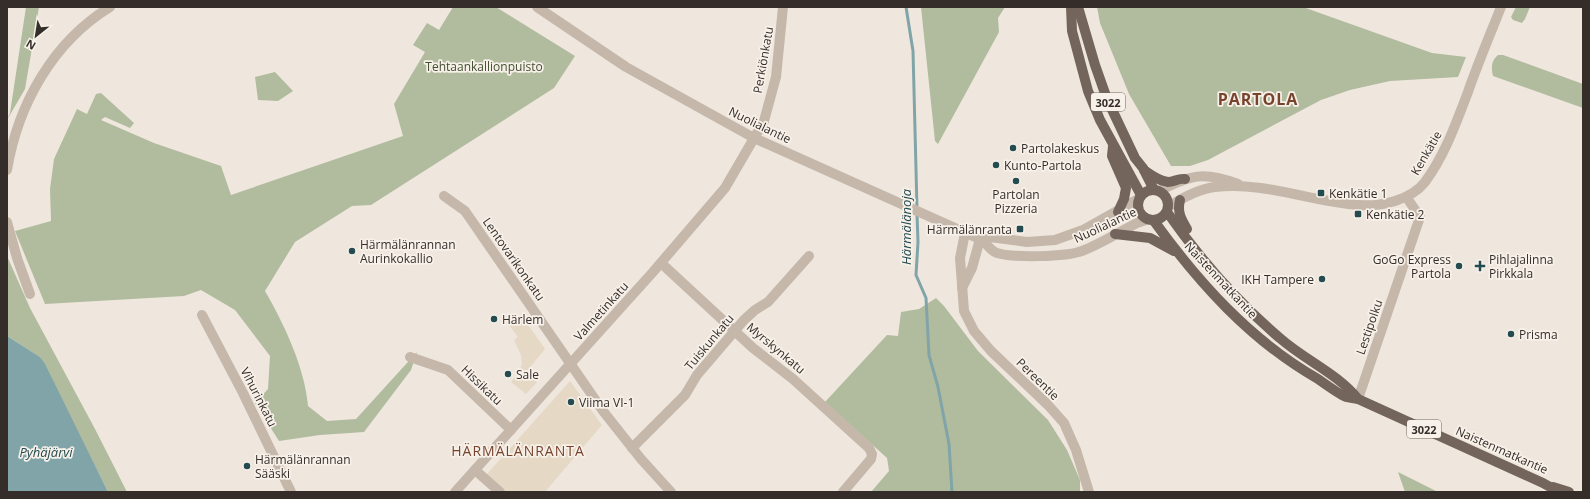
<svg xmlns="http://www.w3.org/2000/svg" width="1590" height="499" viewBox="0 0 1590 499" font-family="'Open Sans',sans-serif">
<rect width="100%" height="100%" fill="#efe7dd"/>
<g fill="#b1bc9f">
<path d="M26,7H39L25,89L7,120L10,113Z"/>
<path d="M453,7H496L575,56L554,88L371,205L352,206L295,242L265,291C284,324 305,368 308,406L327,421L356,419L417,352L411,370L364,432L320,435L279,441L255,403L268,389L270,356L235,310L201,290L184,296L45,304L15,231L51,221L50,189L54,159L77,109L87,114L96,94L101,93L134,123L130,128L105,117L101,120L154,143L221,166L231,195L403,136L394,104L425,52L413,45L427,23L439,30Z"/>
<path d="M921,7H1005L998,18L999,32L938,144L935,141Z"/>
<path d="M1097,7H1303L1432,53L1466,57L1458,77L1390,81L1350,90L1321,100L1208,160L1190,166H1171L1129,94L1100,23Z"/>
<path d="M1516,7H1530L1525,19L1522,23L1513,20L1511,17Z"/>
<path d="M1498,55H1503L1583,84V108L1493,76C1491,68 1491,61 1498,55Z"/>
<path d="M275,72L293,91L278,101L258,100L255,77Z"/>
<path d="M7,256L30,308L95,429L127,492H108L40,357L7,336Z"/>
<path d="M936,298L944,306L978,351L1048,420L1067,450L1080,480V492H871L889,471L887,458L825,402L887,335L898,336L901,312L919,309Z"/>
<path d="M1398,472L1438,492H1405Z"/>
</g>
<g fill="#e5d9c6">
<path d="M522,316L545,349L526,372L537,382L526,394L511,382L520,371L522,363L521,355L514,340L518,337L509,325Z"/>
<path d="M570,381L602,425L545,492H507L487,474Z"/>
</g>
<path fill="#80a4a8" d="M7,336L40,357L45,364L108,492H7Z"/>
<g fill="none" stroke-linecap="round" stroke-linejoin="round">
<g stroke="#80a4a8" stroke-width="3">
<path d="M906,7L913,51L917,209"/>
<path d="M917,214L918,242L916,275L926,298L929,355L938,387L949,444L952,492"/>
</g>
<g stroke="#c5b8ab" stroke-width="10">
<path d="M537,7L626,67L754,138L984,241C987,245 991,251 997,253C1014,258 1065,257 1082,251C1101,244 1119,232 1137,223L1146,220"/>
<path d="M7,170C18,104 53,42 110,7"/>
<path d="M1159,191C1191,175 1203,171 1238,184"/>
<path d="M444,196L465,211L603,411L641,459L671,492"/>
<path d="M1168,207C1182,198 1198,189 1215,187C1264,181 1311,202 1359,205C1381,207 1411,200 1425,182C1445,155 1456,123 1468,92C1478,63 1490,35 1501,7"/>
<path d="M7,222L17,258L30,294"/>
<path d="M965,233L960,258L964,311L974,331L991,351L1048,405L1064,423L1076,450L1089,492"/>
<path d="M984,241L990,237L1027,242L1055,240L1083,230L1138,199"/>
<path d="M661,263L753,348L793,379L869,448L872,454L871,459L843,492"/>
<path d="M962,288L972,268L980,239"/>
<path d="M202,315L243,393L291,492"/>
<path d="M410,357L448,370L511,430"/>
<path d="M1358,399L1420,217L1407,198"/>
<path d="M632,448L685,395L697,375L744,320L755,310L768,302L809,256"/>
<path d="M475,470L500,492"/>
<path d="M455,492L653,272L725,188L764,121L776,77L783,7"/>
</g>
<g stroke="#74655c" stroke-width="10">
<path d="M1071,7L1072,31L1088,91L1100,120L1141,195"/>
<path d="M1078,7L1095,65L1107,99L1135,158L1143,168L1154,190"/>
<path d="M1113,146L1112,156L1126,188L1124,199L1118,212"/>
<path d="M1144,170C1151,175 1159,181 1168,182C1174,182 1178,178 1185,179"/>
<circle cx="1153" cy="205" r="15"/>
<path d="M1180,200C1177,212 1181,219 1187,229"/>
<path d="M1167,212C1200,259 1237,302 1281,339C1305,360 1338,374 1358,399"/>
<path d="M1154,221C1199,283 1250,340 1318,379C1325,384 1339,394 1346,397C1350,398 1354,398 1358,399L1543,483L1559,492"/>
<path d="M1115,234L1150,238L1174,251"/>
<path d="M1553,487L1569,492"/>
</g>
</g>
<g fill="#244b50" stroke="#f7f1e9" stroke-width="1.5">
<circle cx="1013" cy="148" r="4"/>
<circle cx="996" cy="165" r="4"/>
<circle cx="1016" cy="181" r="4"/>
<rect x="1317" y="189" width="8" height="8" rx="2"/>
<rect x="1354" y="210" width="8" height="8" rx="2"/>
<rect x="1016" y="225" width="8" height="8" rx="2"/>
<circle cx="352" cy="251" r="4"/>
<circle cx="1459" cy="266" r="4"/>
<path d="M1478 260h4v4h4v4h-4v4h-4v-4h-4v-4h4z"/>
<circle cx="1322" cy="279" r="4"/>
<circle cx="494" cy="319" r="4"/>
<circle cx="1511" cy="334" r="4"/>
<circle cx="508" cy="374" r="4"/>
<circle cx="571" cy="402" r="4"/>
<circle cx="247" cy="466" r="4"/>
</g>
<g text-anchor="middle" dominant-baseline="central" stroke-width="3.5" stroke-linejoin="round" paint-order="stroke">
<g fill="#f7f1e9" stroke="#6e6863" stroke-width="1">
<rect x="1091" y="93" width="34" height="18" rx="3"/>
<rect x="1407" y="420" width="34" height="18" rx="3"/>
</g>
<g font-size="11" font-weight="bold" fill="#342d29">
<text x="1108" y="102">3022</text>
<text x="1424" y="429">3022</text>
</g>
<g font-size="12" fill="#342d29" stroke="#f7f1e9">
<text transform="translate(763 60) rotate(-80)">Perkiönkatu</text>
<text transform="translate(760 125) rotate(26)">Nuolialantie</text>
<text transform="translate(1426 153) rotate(-60)">Kenkätie</text>
<text transform="translate(1105 225) rotate(-25)">Nuolialantie</text>
<text transform="translate(514 259) rotate(55)">Lentovarikonkatu</text>
<text transform="translate(1221 280) rotate(47)">Naistenmatkantie</text>
<text transform="translate(601 311) rotate(-48)">Valmetinkatu</text>
<text transform="translate(1369 327) rotate(-71)">Lestipolku</text>
<text transform="translate(709 342) rotate(-50)">Tuiskunkatu</text>
<text transform="translate(776 348) rotate(40)">Myrskynkatu</text>
<text transform="translate(1038 379) rotate(44)">Pereentie</text>
<text transform="translate(482 385) rotate(44)">Hissikatu</text>
<text transform="translate(259 397) rotate(63)">Vihurinkatu</text>
<text transform="translate(1502 450) rotate(24)">Naistenmatkantie</text>
</g>
<g font-size="12" fill="#424f30" stroke="#f7f1e9">
<text x="484" y="66">Tehtaankallionpuisto</text>
</g>
<g font-size="12" fill="#342d29" stroke="#f7f1e9" text-anchor="start">
<text x="1021" y="148">Partolakeskus</text>
<text x="1004" y="165">Kunto-Partola</text>
<text x="1329" y="193">Kenkätie 1</text>
<text x="1016" y="194" text-anchor="middle">Partolan<tspan x="1016" dy="14">Pizzeria</tspan></text>
<text x="1366" y="214">Kenkätie 2</text>
<text x="1012" y="229" text-anchor="end">Härmälänranta</text>
<text x="360" y="244">Härmälänrannan<tspan x="360" dy="14">Aurinkokallio</tspan></text>
<text x="1451" y="259" text-anchor="end">GoGo Express<tspan x="1451" dy="14">Partola</tspan></text>
<text x="1489" y="259">Pihlajalinna<tspan x="1489" dy="14">Pirkkala</tspan></text>
<text x="1314" y="279" text-anchor="end">IKH Tampere</text>
<text x="502" y="319">Härlem</text>
<text x="1519" y="334">Prisma</text>
<text x="516" y="374">Sale</text>
<text x="579" y="402">Viima VI-1</text>
<text x="255" y="459">Härmälänrannan<tspan x="255" dy="14">Sääski</tspan></text>
</g>
<g font-size="13" font-style="italic" fill="#244b50" stroke="#f7f1e9">
<text transform="translate(906 227) rotate(-90)">Härmälänoja</text>
<text x="46" y="452">Pyhäjärvi</text>
</g>
<g font-size="14" letter-spacing="1" fill="#78432d" stroke="#f7f1e9">
<text x="518" y="450">HÄRMÄLÄNRANTA</text>
</g>
<g font-size="16" font-weight="bold" letter-spacing="1" fill="#78432d" stroke="#f7f1e9">
<text x="1258" y="99">PARTOLA</text>
</g>
</g>
<rect width="1590" height="499" fill="none" stroke="#342d29" stroke-width="16"/>
<g transform="translate(36 36) rotate(210)" stroke="#f7f1e9" stroke-width="3" paint-order="stroke">
<path d="M0-3L7 15L0 10L-7 15Z" fill="#342d29"/>
<text y="-6" font-size="11" font-weight="bold" text-anchor="middle" fill="#342d29">N</text>
</g>
</svg>
